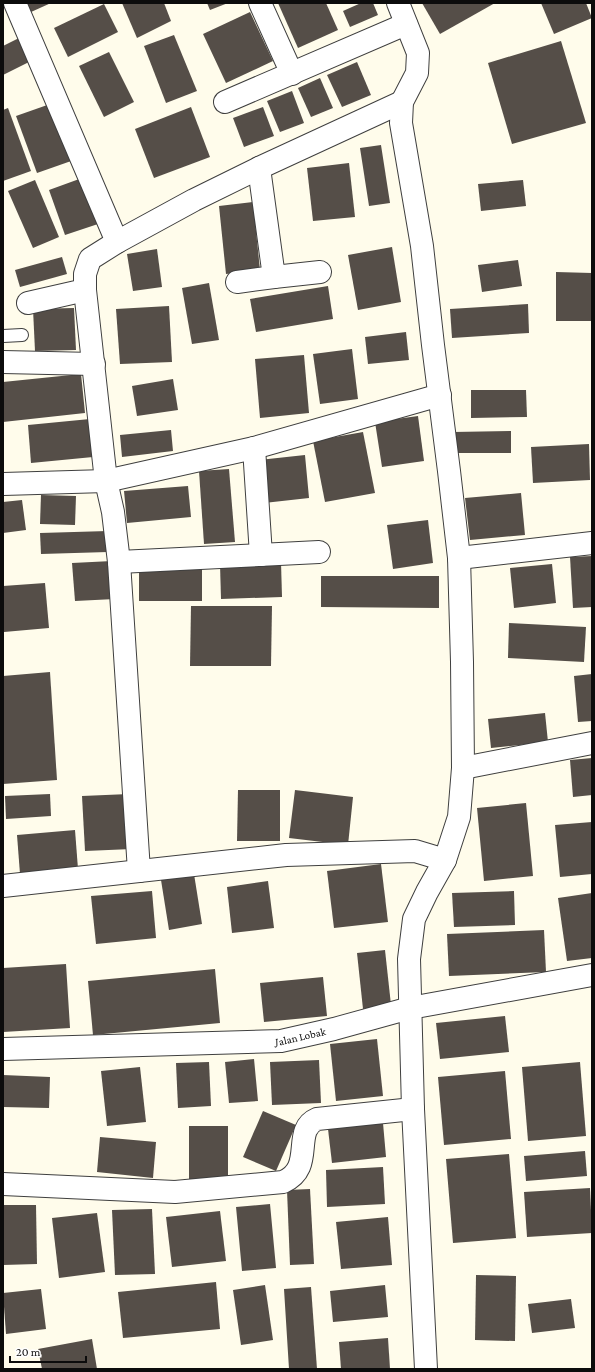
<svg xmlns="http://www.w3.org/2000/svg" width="595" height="1372" viewBox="0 0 595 1372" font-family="'Crimson Pro',serif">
<rect width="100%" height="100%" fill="#fffceb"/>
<g fill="#554e48">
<path d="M27,3H51L31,12Z"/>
<path d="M122,3H164L171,21L137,38Z"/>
<path d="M207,3H228L210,10Z"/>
<path d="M278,3H326L338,30L298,48Z"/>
<path d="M361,3H373L378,15L350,27L343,11Z"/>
<path d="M422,3H495L440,34Z"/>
<path d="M541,3H586L592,18L554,34Z"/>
<path d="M104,4L118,32L68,57L54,28Z"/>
<path d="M250,12L273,61L226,83L203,34Z"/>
<path d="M174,35L197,91L166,103L144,46Z"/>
<path d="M19,38L29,62L3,75V46Z"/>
<path d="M561,41L586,123L512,144L488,63Z"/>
<path d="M109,52L134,102L104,117L79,66Z"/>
<path d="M357,62L371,95L342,107L327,75Z"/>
<path d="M320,78L333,108L311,117L298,88Z"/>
<path d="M292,91L304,123L280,132L267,101Z"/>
<path d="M53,103L74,160L37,173L16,116Z"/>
<path d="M191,107L210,157L154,178L135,129Z"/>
<path d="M263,107L274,136L244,147L233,118Z"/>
<path d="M8,108L31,171L3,181V110Z"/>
<path d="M381,145L390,203L369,206L360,148Z"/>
<path d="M349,163L355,217L313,221L307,168Z"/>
<path d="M82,178L98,224L65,235L49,190Z"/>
<path d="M35,180L59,237L33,248L8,191Z"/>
<path d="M523,180L526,206L481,211L478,184Z"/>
<path d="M253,202L260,270L226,274L219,206Z"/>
<path d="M392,247L401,302L358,310L348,255Z"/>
<path d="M157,249L162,287L133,291L127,254Z"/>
<path d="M62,257L67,274L20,287L15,270Z"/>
<path d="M518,260L522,286L482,292L478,265Z"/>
<path d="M556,272L592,273V321H556Z"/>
<path d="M209,283L219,340L192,344L182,288Z"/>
<path d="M328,286L333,319L256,332L250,299Z"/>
<path d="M528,304L529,333L452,338L450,309Z"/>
<path d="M169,306L172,362L120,364L116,309Z"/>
<path d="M74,308L76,350L35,351L33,309Z"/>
<path d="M406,332L409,360L368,364L365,337Z"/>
<path d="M352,349L358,399L320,404L313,354Z"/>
<path d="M304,355L309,413L260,418L255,359Z"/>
<path d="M81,374L85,413L3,422V382Z"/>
<path d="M173,379L178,410L137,416L132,386Z"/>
<path d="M471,390H526L527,417L471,418Z"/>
<path d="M418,416L424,461L382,467L375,422Z"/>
<path d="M90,419L93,457L31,463L28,425Z"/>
<path d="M171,430L173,451L122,457L120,435Z"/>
<path d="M511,431V453H454L453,432Z"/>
<path d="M363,432L375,493L325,502L313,441Z"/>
<path d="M589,444L590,480L533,483L531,447Z"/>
<path d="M305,455L309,498L264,503L259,460Z"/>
<path d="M229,469L235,542L204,544L199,471Z"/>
<path d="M188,486L191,517L127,523L124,491Z"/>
<path d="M521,493L525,535L470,540L465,498Z"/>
<path d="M41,495L76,496L75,525L40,524Z"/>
<path d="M22,500L26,530L3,533V502Z"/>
<path d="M428,520L433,563L393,569L387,525Z"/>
<path d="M108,531V552L41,554L40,533Z"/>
<path d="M592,556V607L573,608L570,557Z"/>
<path d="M112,561L115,599L75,601L72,563Z"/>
<path d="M281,562L282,597L221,599L220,564Z"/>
<rect x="139" y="563" width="63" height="38"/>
<path d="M552,564L556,603L514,608L510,568Z"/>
<path d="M321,576H439V608L321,607Z"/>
<path d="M45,583L49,628L4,632L3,586Z"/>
<path d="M191,606H272L271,666H190Z"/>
<path d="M509,623L586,627L584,662L508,658Z"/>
<path d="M50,672L57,780L3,784V676Z"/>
<path d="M592,674V721L578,722L574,676Z"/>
<path d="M545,713L548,742L491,748L488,719Z"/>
<path d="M592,758V795L573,797L570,760Z"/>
<path d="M238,790H280V841H237Z"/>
<path d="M295,790L353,797L348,845L289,838Z"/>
<path d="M50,794L51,816L6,819L5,796Z"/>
<path d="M129,794L132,849L85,851L82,796Z"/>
<path d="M526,803L533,876L484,881L477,808Z"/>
<path d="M592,822V874L560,877L555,825Z"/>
<path d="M75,830L78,869L20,874L17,835Z"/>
<path d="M381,864L388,922L334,928L327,871Z"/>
<path d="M194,874L202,924L169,930L161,880Z"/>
<path d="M268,881L274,928L232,933L227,887Z"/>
<path d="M152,891L156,938L96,944L91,896Z"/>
<path d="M514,891L515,925L454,927L452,893Z"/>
<path d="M592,893V958L567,961L558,898Z"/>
<path d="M544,930L546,972L449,976L447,934Z"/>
<path d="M385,950L391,1005L363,1009L357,953Z"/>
<path d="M66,964L70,1028L3,1032V968Z"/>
<path d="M215,969L220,1023L93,1035L88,981Z"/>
<path d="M323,977L327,1016L264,1022L260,983Z"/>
<path d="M505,1016L509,1052L440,1059L436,1023Z"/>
<path d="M377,1039L383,1096L336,1101L330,1044Z"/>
<path d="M254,1059L258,1101L229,1103L225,1062Z"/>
<path d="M319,1060L321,1103L272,1105L270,1062Z"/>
<path d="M209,1062L211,1106L178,1108L176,1063Z"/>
<path d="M580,1062L586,1136L528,1141L522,1067Z"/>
<path d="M140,1067L146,1122L107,1126L101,1071Z"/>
<path d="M505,1071L511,1139L444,1145L438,1077Z"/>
<path d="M3,1075L50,1077L49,1108L3,1107Z"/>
<path d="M263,1111L296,1125L276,1171L243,1157Z"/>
<path d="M383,1123L386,1157L332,1163L328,1129Z"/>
<rect x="189" y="1126" width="39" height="55"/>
<path d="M100,1137L156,1142L153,1178L97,1172Z"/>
<path d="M585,1151L587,1176L526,1181L524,1156Z"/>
<path d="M509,1154L516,1238L453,1243L446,1159Z"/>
<path d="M383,1167L385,1204L327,1207L326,1170Z"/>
<path d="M590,1188L592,1233L527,1237L524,1192Z"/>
<path d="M310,1189L314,1264L290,1265L287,1190Z"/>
<path d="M270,1204L276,1268L242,1271L236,1207Z"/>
<path d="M3,1205H36L37,1264L3,1265Z"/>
<path d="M152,1209L155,1274L115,1275L112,1210Z"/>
<path d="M220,1211L226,1261L172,1267L166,1217Z"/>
<path d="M97,1213L105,1272L59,1278L52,1218Z"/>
<path d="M388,1217L392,1265L341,1269L336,1222Z"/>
<path d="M476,1275L516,1276L515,1341L475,1340Z"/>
<path d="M216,1282L220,1329L123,1338L118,1292Z"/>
<path d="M265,1285L273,1340L241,1345L233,1290Z"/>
<path d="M385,1285L388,1317L333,1322L330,1291Z"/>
<path d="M311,1287L317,1369H289L284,1289Z"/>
<path d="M41,1289L46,1329L6,1334L3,1293Z"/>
<path d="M571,1299L575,1328L532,1333L528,1304Z"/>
<path d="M388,1338L390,1369H341L339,1342Z"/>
<path d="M92,1339L97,1369H42L38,1349Z"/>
</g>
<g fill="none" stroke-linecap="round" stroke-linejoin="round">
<g stroke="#3f3f3f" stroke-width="14">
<path id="service" d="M3,336L22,335"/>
</g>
<g stroke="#3f3f3f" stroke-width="24">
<g id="minor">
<path d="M15,3L117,242"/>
<path d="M260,3L292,74"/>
<path d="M398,3L418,53L417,73L402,102L401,123L422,246L433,345L449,471L459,558L462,662L463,768L459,817L445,860L427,892L414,919L409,959L413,1109L426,1369"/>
<path d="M225,102L406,24"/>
<path d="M259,168L274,277L320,272"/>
<path d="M237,282L274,277"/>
<path d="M85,290L106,481L113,512L119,562L139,871"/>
<path d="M28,303L85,290V274L90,259L117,242L194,200L259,168L402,102"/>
<path d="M3,362L94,364"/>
<path d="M254,448L261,555"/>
<path d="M3,484L106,481L254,448L440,395"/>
<path d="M459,558L592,543"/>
<path d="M119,562L319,552"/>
<path d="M463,768L592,743"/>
<path d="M3,886L286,855L415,851L445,860"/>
<path id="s1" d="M3,1049L281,1041L334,1029L410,1008L592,975"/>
<path d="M3,1184L175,1192L283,1182C316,1168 291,1130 317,1119L413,1109"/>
</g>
</g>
<use href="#service" stroke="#fff" stroke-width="12"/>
<use href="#minor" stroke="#fff" stroke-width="22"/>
</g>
<g text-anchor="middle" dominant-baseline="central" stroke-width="4" stroke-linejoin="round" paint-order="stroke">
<g font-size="11" fill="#0c0c0c" stroke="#fff">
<text stroke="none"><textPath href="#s1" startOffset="298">Jalan Lobak</textPath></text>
</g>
</g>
<rect width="595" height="1372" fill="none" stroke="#0c0c0c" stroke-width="8"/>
<path d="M10 1356v6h76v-6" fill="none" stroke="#0c0c0c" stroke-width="2"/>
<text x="16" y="1356" font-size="12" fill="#0c0c0c" stroke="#ffffff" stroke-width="3" paint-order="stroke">20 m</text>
</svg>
